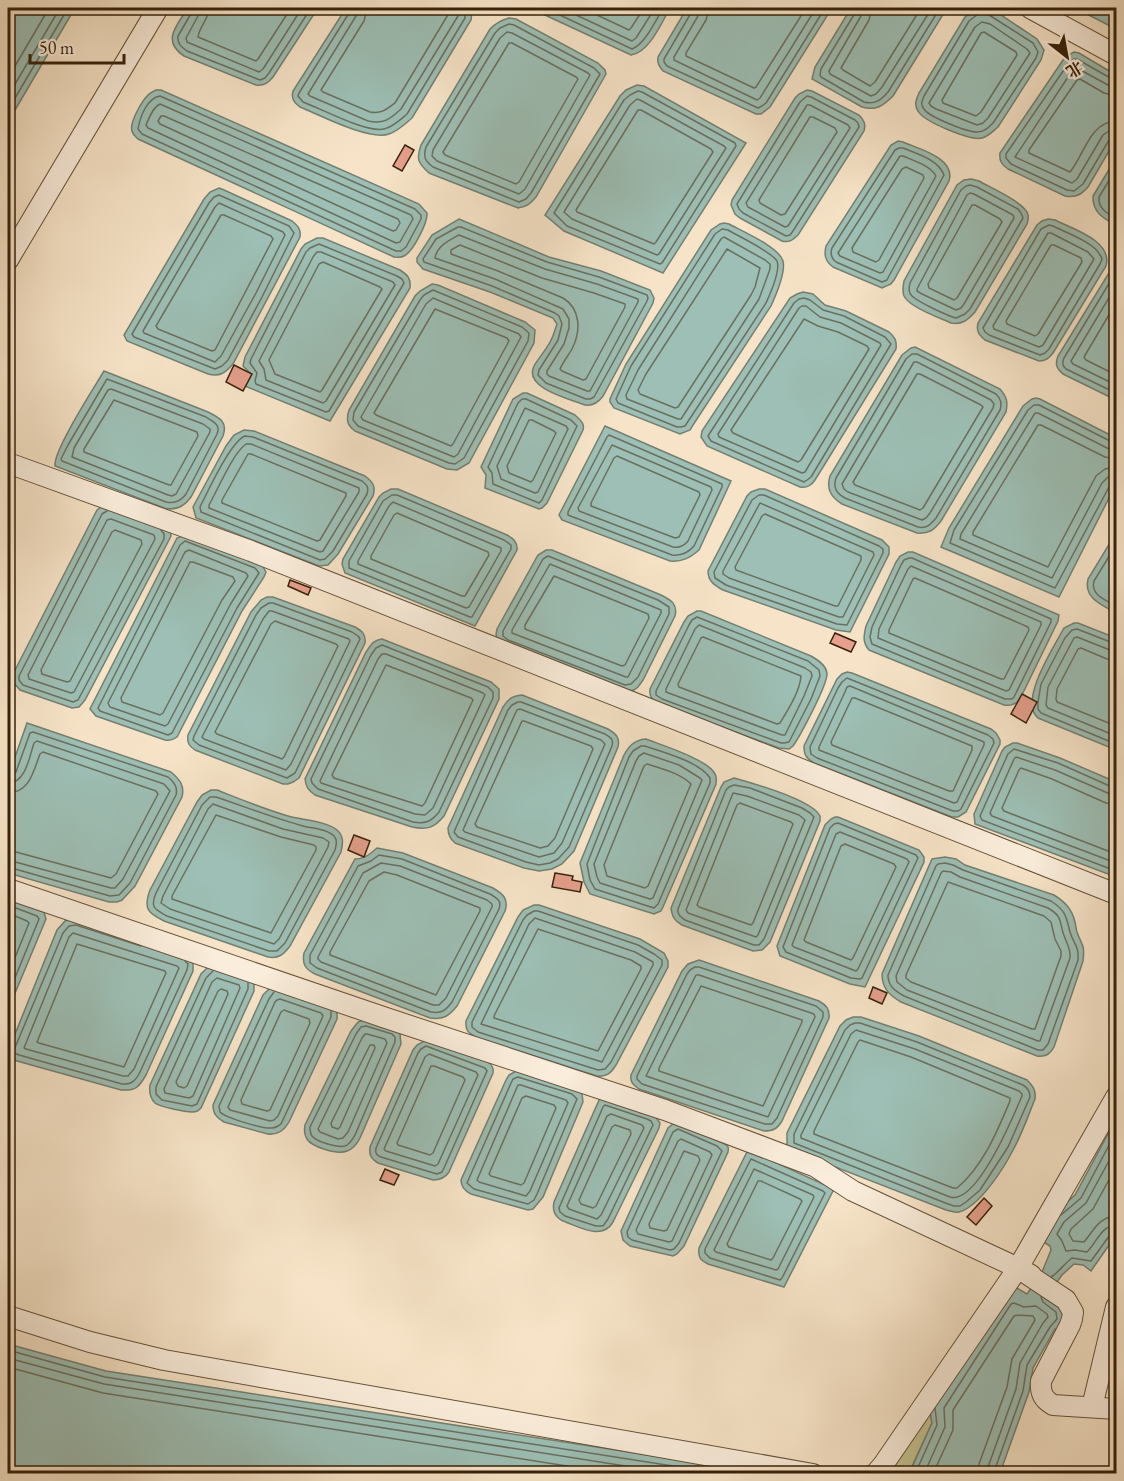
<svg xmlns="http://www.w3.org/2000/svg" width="1124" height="1481" viewBox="0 0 1124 1481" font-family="'EB Garamond','Noto Serif SC',serif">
<rect width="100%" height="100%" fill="#f7e4c8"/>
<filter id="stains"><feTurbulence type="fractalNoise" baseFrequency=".00333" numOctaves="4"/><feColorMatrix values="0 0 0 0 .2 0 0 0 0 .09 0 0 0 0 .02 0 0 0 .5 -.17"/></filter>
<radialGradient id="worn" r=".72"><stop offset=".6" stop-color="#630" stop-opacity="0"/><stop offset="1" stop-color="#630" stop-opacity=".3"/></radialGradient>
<path fill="#c4c290" stroke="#7d724d" stroke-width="1.5" d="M929,1406L932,1423L909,1473L886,1474Z"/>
<g fill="#9dbfb5" stroke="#748071" stroke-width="1.5">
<path d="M8,8H75L8,122Z"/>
<path d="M188,8H318L273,77C268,83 264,86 256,85L184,56C161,41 177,25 188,8Z"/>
<path d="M346,8H471L472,12L471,20L412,118C405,124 398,131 389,134C369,141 320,115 300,107C294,102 291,99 293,91Z"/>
<path d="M536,8H670C662,22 649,53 631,55L545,15Z"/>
<path d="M687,8H832L770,107L761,114H756L663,71C659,66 657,63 658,57Z"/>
<path d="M851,8H947L893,96C883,106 876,111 862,107L812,79L815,67Z"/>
<path d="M981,8L995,11L1037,39L1044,50L1041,60L998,127C993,131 989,136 982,138C971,141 924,122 918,111C914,105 916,100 919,93L965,17L974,11Z"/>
<path d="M1075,8H1116V29Z"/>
<path d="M509,18L516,19L598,63L605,70L606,74L536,197C531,203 527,207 518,208L429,173C418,163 416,159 421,145L490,29C496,23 501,20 509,18Z"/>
<path d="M1074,52L1079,53L1116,75V139L1088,187C1081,195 1075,198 1065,196L1008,169C1002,165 999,161 1000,153L1065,57Z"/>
<path d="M637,85L644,86L746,143L663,273L564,231L545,215L620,96L626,90Z"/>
<path d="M156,90H161L419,204L427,213C428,222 413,252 404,256C400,258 399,257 394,257L138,139C135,136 133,135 132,131C129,123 142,101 148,95C151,92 152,92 156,90Z"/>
<path d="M807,90L812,91L859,115C864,120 866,124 864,131L798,235C793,240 789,243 782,241L740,218L735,214L731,205L732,200L795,98L799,94Z"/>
<path d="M898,141L903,142C919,149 956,158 949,181L894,280L891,284L882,288L833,267C825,261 824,255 826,246L891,145Z"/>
<path d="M1116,158V225C1104,219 1092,212 1093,196Z"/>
<path d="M971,179L979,181C989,187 1026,203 1028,215C1029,218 1028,221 1027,224L975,312C968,320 962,325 951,323C940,318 909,307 904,296C902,291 903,286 904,281L957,185L964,180Z"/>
<path d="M219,188L224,190L292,221C298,226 301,229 300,237L233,364C225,373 220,377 208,374L127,341L124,335L204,199L210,192Z"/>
<path d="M459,219L549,257L601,271L650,290L654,298L653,303L603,396C598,403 593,406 585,405C570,399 523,388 534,366C539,357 548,348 552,338C554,334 555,329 557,324L553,318L490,292L423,269L417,262V258L432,235Z"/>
<path d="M1048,219L1055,220C1073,229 1113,241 1106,266L1053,353C1049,358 1046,361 1039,361L985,340C979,335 976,331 978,323L1037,225L1042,221Z"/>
<path d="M724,223L729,224C742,231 779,247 783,261C786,273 776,295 771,306L693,425L690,430L680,434L614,408L610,402V399L626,364L711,230L720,224Z"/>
<path d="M317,238H323L400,270C408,275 411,279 410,288L330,421L245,386L251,374L243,366L245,357L301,249L305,244Z"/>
<path d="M1116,263V400L1063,374C1056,368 1055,364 1058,356L1112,268Z"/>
<path d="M432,284L438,285L525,322L535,330L534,343L469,463L457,470L447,469L355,431C347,425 346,420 349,410L415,296L420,291Z"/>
<path d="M803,292L813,294L825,305L846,311L889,332C895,337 897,341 896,349L815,480C811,486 807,488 800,487L707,446L701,437L702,431L790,298L797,294Z"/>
<path d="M915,347L1000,389C1007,397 1008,402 1006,412L941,521C934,530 929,534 917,533L842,504C831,497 826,489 830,476L902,355L911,348Z"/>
<path d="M104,371L208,412C220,418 228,422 223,436L191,497C184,507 176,511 164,508L55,466C53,451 94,388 104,371Z"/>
<path d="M523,393H527L575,415C580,420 585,423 583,430L547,503L542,508L539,509L485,488L486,475L481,467L513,399Z"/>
<path d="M1036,398L1040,399L1116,438V484L1059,597L941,547L949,528L1023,406L1032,399Z"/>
<path d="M605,426L731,481L699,550C690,558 682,562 670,561L562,520L559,515Z"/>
<path d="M244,430L254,431L365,476C373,482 376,486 373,496L338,554L328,565L319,566L196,518L193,507L226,446L234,435Z"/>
<path d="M391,489H398L507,535C513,538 518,542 517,550L475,626L345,573L342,564L343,559L379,497L383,493Z"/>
<path d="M759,489H765L882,540L889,547V554L850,632L836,630L723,590C714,585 708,581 708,571L747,496L751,492Z"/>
<path d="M101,507L170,531L171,536L169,540L85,700L79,707L72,708L20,690L13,682L12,676L97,510Z"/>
<path d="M1116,533V613C1102,605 1083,598 1088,579Z"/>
<path d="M185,535L262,565L266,572L264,577L242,611L177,737C173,740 170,741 165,740L96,716L90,709L175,542L177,538Z"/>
<path d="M546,550H552L661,595C671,600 678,604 675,616L643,680L638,687L634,690L629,691L497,639L496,634L497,629L538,555Z"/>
<path d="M908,552H913L1059,615L1058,621L1019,701C1013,705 1010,706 1004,705L869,650C862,642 864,635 866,626L896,562L900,556Z"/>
<path d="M267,597H273L355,627C362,631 366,634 365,643L299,778L293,782L288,784H283L195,750C189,746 187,743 188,735L251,612L261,600Z"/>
<path d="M697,611H701L811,656C818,660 826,665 827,673C828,684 800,736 793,746L789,749L779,748L659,704C652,700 649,697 650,689L684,622L688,616Z"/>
<path d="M1074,623H1078L1116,638V750L1038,718C1019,702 1051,652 1060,635L1064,628Z"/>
<path d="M382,639L491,682L499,689V699L444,816C434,828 428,830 412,827L315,795C308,790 306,787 305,779L366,652C371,645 373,640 382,639Z"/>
<path d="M847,672L852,673L991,729L996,733L1000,740V744L966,812L958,817H952L814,763C806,758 804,755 804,746L837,679L842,674Z"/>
<path d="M522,695L608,729C616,734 620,737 618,747L574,851L562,864L552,869L539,871L524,868L455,843C450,839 448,835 448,828L503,707C508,699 512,696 522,695Z"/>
<path d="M27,723L171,772C179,779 185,785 182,797L135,886L122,900L117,902H109L8,873V777Z"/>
<path d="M646,739C661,745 709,760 715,774C717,777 716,780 716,784L663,907L661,911L654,914L590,894L584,882L580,863L624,755C629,746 634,740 646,739Z"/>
<path d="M1013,743H1017L1060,758L1116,782V877L975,824L974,814L1002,751L1005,747Z"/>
<path d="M734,778C752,783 812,800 820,816V821L770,942L762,950L753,951L682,925C675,921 672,917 671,908L721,787L724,782Z"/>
<path d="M211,790H217C240,799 264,809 288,816C302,820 326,821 337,830C344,836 343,844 341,852L290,946C284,954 279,959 268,957L164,921C148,913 143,909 150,890L197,802L202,795Z"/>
<path d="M835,817H838L919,850L924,857V862L865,987L850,984L780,956L777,946L825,825L831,819Z"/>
<path d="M377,848L403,853L493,888C503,894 509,899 505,911L457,1006C449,1016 443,1020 430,1018L315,974C305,969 302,964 304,953L355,859C365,859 370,854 377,848Z"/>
<path d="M945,857L956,859L965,865L1054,895C1065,902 1072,909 1075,922C1076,926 1076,929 1077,932C1082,946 1085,944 1083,961L1054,1047C1050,1054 1046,1057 1037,1056L901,1002C889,995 882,988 882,974L932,859Z"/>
<path d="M8,899L44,912L46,919L8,1010Z"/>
<path d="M534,905H539L640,939L664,953L668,961V967L616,1065C611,1073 607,1077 597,1076L476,1037C468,1033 465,1030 466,1021L518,917L523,910Z"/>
<path d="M71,919L193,961V971L146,1075C139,1087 136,1091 121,1090L17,1061C10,1059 8,1055 9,1049L57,930L65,921Z"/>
<path d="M699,960L819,1001C826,1005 830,1009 829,1018L782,1121C777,1129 773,1131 764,1131L639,1089C633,1085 630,1082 631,1075L682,971L688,964Z"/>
<path d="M209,966L254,980V991L201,1108C198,1111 197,1112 192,1112C186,1112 160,1107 155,1103C150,1098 149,1092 150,1085L201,974Z"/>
<path d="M271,987L337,1009V1019L289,1122C284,1131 278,1135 268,1134L224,1122C217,1118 213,1114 213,1105L263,995Z"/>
<path d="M853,1017H861L919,1036L1027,1080C1033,1086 1036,1090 1035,1099C1028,1116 1022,1134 1013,1150C1004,1168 979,1207 959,1212C954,1213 950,1211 946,1210L789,1149L787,1145V1133L840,1026L846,1020Z"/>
<path d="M363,1020L397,1030L400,1034L401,1044L360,1138C357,1144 353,1149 347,1151C337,1155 312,1147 307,1139C304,1134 304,1130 305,1125L351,1031L358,1022Z"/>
<path d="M426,1040L488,1062C492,1065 494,1068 493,1073L449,1172C445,1178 440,1180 433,1180L378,1163C371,1159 369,1155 370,1147L413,1050L417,1045Z"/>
<path d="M516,1071L579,1091L582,1094L583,1102L543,1197L533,1209L528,1210L471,1194C465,1191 461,1187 461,1180L506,1080L509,1075Z"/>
<path d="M600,1098L655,1116L660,1123L659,1128L613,1222C602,1241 580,1227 563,1221C555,1217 552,1211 554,1202Z"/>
<path d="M1116,1119V1235L1091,1271L1083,1265L1074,1264L1062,1275L1046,1297C1062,1308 1068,1311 1057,1330L1055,1329L1033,1368L1029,1392L1000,1473L909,1474L932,1423L929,1406L1008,1283L1027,1294L1042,1272L1051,1250L1050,1246L1036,1237L1054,1213L1075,1195Z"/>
<path d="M674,1123C683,1127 725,1141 728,1147C729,1149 728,1150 728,1152L684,1246L677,1254L673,1256L630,1246L623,1240L621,1231L668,1128Z"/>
<path d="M748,1150L834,1189L784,1287L708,1264C700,1260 698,1257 699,1248Z"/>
<path d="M8,1344L106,1371L764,1473H8Z"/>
</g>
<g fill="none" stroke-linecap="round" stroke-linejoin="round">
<g stroke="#6a7060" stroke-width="1.5">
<path d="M192,8V12L178,36C177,43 181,47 187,51L260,80L265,78L269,73L311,8"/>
<path d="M200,8L198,16L186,38L187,42L259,72L263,69L302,8"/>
<path d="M209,8C209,19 199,27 198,37L256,61L258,59L291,8"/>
<path d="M350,8L349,13L299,93L298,96L303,102C322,109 366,133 384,129C393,127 400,120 407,114L465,18V8"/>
<path d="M358,8L356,16L308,94L310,96L368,121C384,124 389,120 401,109L458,16V8"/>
<path d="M367,8L364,21L321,90L323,92L370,112C381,114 386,110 395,103L449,13V8"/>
<path d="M545,8L632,49C645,44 656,20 663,8"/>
<path d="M561,8L632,41L636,38L655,8"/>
<path d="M582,8L629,30L631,28L644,8"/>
<path d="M692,8L691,13L664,59V62L667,66L758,108L762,106L766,103L825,8"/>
<path d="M700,8L698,16L674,57V60L757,100L760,98L816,8"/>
<path d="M709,8L706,20L686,53V56L754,88L756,87L806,8"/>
<path d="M855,8V13L821,69L820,75L821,77L864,102C875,105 881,100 888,92L940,8"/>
<path d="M863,8L861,16L829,71L830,74L871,96L876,94L882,87L932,8"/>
<path d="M872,8L869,20L841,68L843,70L870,86L875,82L921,8"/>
<path d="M982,11H985L989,15L1033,43L1038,52L1036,58L993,123C988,128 984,132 977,132C967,132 929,117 924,109C920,105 922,101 924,96L969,21Z"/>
<path d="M982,22L990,24L1027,49L1030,53L988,118L983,123L977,125L936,109L931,106L929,103L975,27Z"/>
<path d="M509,24L514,25L594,68L600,74L531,193L526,199L519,202L433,167C425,161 423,157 426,147L495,33L500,28Z"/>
<path d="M507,32L512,33L588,73L590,75L525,189L519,194L437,161L432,156L433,150L500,38Z"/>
<path d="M984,32L1016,52L1017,55L981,112L976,116L943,103L942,100L981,33Z"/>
<path d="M509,43H512L576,77L578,79L519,182L516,184L445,155L443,152Z"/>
<path d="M8,78L49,8"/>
<path d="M1116,79H1112L1077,59H1074L1070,61L1006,154V158L1011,164L1067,190L1074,191L1083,184L1109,140L1113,137H1116"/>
<path d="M1116,87L1108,85L1077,68H1074L1015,157L1072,183L1077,179L1103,135L1109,131L1116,130"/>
<path d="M638,91L642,92L735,143L736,146L662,263L660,264L567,226L554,213L624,100L630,95Z"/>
<path d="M8,96L60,8"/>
<path d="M160,96L415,209L421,215V219L406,247L401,251H396L142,134L138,129C140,117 147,98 160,96Z"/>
<path d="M807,96L811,97L855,120L858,123L859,127L793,231L790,235L786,236L743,213L739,209L737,204L800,102Z"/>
<path d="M1116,96L1104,93L1080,79L1077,80L1029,150V153L1070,172C1084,155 1090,122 1116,121"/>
<path d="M637,99L640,100L724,146L726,148L659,254L657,255L572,219L564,212L630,105Z"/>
<path d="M160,104L411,215L413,219L400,242L396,243L148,128L146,125C149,118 153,107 160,104Z"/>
<path d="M807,105H810L848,125L850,128L788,226L785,227L748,207L746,203Z"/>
<path d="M8,110L68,8"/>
<path d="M638,110H641L711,149L713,152L656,242L654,244L577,212L576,210Z"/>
<path d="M161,116H164L398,219L400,223L396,230L393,231L160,124L158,121Z"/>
<path d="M810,117H813L835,128L837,132L785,214L781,215L760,203L759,200Z"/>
<path d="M899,148H903C917,154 938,159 944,175L889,276L887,280L882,282L836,262C831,258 830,254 832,248L895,150Z"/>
<path d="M900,156H903C914,161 930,165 936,176L883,272L880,273L840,256L838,253Z"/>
<path d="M906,167L923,175L924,178L879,260L876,262L853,252L852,248L902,169Z"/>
<path d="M1116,169L1099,197C1098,209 1108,214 1116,218"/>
<path d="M970,185L977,187L1018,209L1021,213L1023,218L970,309L965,314L956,318C948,316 918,302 912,296C908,292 909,288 910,283L961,190L966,186Z"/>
<path d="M970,193L974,194L1013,215L1014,218L964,304L961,308L956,310L922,294L917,291V289L967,195Z"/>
<path d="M219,195L289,226L294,233L262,297L228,360L222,366L215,369L134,337L132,334L209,203L214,197Z"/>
<path d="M219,203L283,232L285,235L256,293L221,356L215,362L144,333L143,331L215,207Z"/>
<path d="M972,205H975L1000,219L1002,222L957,298L954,300L929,288L928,284Z"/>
<path d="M221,215H224L271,236L273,239L215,350L212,351L158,329L156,326Z"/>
<path d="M1049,225L1053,226C1065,232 1095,243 1100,255C1103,259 1102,259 1100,264L1049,349L1045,353L1040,355L989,335L985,332L983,328L1041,229Z"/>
<path d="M458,227H461L547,262L599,277L647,295L648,298L647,301L594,397L590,399H586L546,383L538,375L539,370L558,340L562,324L559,316L555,313L492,286L424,262L423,259L436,239Z"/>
<path d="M722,229L728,230C738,236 772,252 777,261C781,271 770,294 766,303L685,426L681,427H677L618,403L616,399L631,366L715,234Z"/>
<path d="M1048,233H1051L1088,252L1094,259L1043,345L1039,347L994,329L993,326Z"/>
<path d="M459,235L545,269L597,284L638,299V302L590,391H587L549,376L547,374V371L564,344L569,328V319L563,309L495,279L435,258C437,246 448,241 459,235Z"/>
<path d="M724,237L765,260L770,264V269L759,299L681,419H678L627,399L626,395L638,370L721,239Z"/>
<path d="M319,244L397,276L402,279L404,283L329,411L326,412L256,384L255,381L257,373L250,363L251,359L306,252L310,248Z"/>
<path d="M460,245L542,278L594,293L625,304V307L586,379L583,380L562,371L560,369C563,362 568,356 572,349C581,331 581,309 563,298L498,271L451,254V250Z"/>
<path d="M1051,245H1054L1081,258L1082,262L1038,334L1035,336L1007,324L1006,321Z"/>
<path d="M727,249L760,268L755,287L751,295L678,407L675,408L640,394L638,390L646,374Z"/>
<path d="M317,252H321L393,282L395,285L326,401L323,403L266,380L264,369L259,361L313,257Z"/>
<path d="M323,262L380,287L382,289L322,390L320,392L275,374L269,360L319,264Z"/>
<path d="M1116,272L1064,358C1062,363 1062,365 1066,369L1116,393"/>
<path d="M1116,286L1071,361L1073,364L1116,385"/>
<path d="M433,290L522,327L529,333L528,341L464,458L455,464L449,463L358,426L353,420L354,412L420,300L424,295Z"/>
<path d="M433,298L519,334L521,337L458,454L454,457L363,420L361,417L426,304Z"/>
<path d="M804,298L810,300L823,310L844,316L885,337L891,344L811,477L807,480L804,482L711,441L708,436L794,303L799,299Z"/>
<path d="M1116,303L1084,357L1086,360L1116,375"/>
<path d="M802,306H806L820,317L841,323L880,343L881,345L805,472L802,473L719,437L718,434L799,308Z"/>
<path d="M435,309L507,338L509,341L453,444L451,446L376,415L374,413Z"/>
<path d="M804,319L818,326L838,332L867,346L869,349L801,460L798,462L733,433L731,430Z"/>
<path d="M912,354H917L996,394C1001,399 1002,403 1000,410L936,518C931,524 927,529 918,527L845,498C836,493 833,488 836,478L906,359Z"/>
<path d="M914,362H917L991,400L994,404L993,408L930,513L926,518L922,520L848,492L844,489L842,484Z"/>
<path d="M917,374H920L981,405L983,407L923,508L920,510L855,485L853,482Z"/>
<path d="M107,379L206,417C213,422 221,424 217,434L186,494C181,501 175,504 166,502L62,461L61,459L68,445Z"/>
<path d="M111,389L203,424L210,429V432L176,494L172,496L168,495L72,457L74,448L108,390Z"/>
<path d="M522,399H526L571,420L577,426L542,500L539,503L493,484L492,473L488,467L518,403Z"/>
<path d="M114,400L197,432L198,436L171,485H169L84,452V449Z"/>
<path d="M525,408L566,426L568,429L538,492L535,493L501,479L497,466Z"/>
<path d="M529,420H532L554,431L556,433L533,480L531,482L509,473L507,466Z"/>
<path d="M609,435L722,484V487L694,546C688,553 681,556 672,555L568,515V512L607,437Z"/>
<path d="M245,436L253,437L362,481C367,485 369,487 367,494L333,551L325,559L320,560L201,512L200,507C208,491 231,441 245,436Z"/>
<path d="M1116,442H1112L1039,405H1034L1028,410L954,530L950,543L1055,588L1109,487L1112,484L1116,483"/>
<path d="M246,444H251L359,488V492L323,551L320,552L209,508V505C218,489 233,453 246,444Z"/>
<path d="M612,445L711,487L712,490L688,541C684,546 679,548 673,547L579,511L578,508Z"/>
<path d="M1116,450L1109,449L1038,413H1035L961,534L960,539L1052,578L1102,483L1108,477L1116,476"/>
<path d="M248,454H251L346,493V496L320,540L317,541L222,503V500Z"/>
<path d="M617,456L699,492L700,495L679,537L675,538L591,506V503L614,458Z"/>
<path d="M1116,459L1105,457L1041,425H1038L973,532V535L1048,567L1096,476L1105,469L1116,467"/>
<path d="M392,495H397L504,540L511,545V549L472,617H470L349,568V561L383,501Z"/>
<path d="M759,495H764L879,546L883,549V553L847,625L837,624L726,585L715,578L714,572L752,500Z"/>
<path d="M393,502L501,548V551L469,607L466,608L358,564V561L389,506Z"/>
<path d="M760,503L873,552L874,555L843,617H839L729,578L723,574V571Z"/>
<path d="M107,511L102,514L19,676V680L23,685L73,702L78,700L164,539V534L161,530"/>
<path d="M397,513L488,552L489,555L465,596H462L371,559V556L394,515Z"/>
<path d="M765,514L861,556V560L838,606H835L736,570L735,567L762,516Z"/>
<path d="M111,519L154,535L155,539L74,692L71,693L29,679L28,675L107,520Z"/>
<path d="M115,530L141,540L142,544L70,681L67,682L42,674L41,670L112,532Z"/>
<path d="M185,541L255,568L259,573L237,608L172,733L168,735L100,711L98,708L180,545Z"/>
<path d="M1116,545L1094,581C1090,595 1106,600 1116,606"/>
<path d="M189,550L246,573L248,576L230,605L168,724L165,726L110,707L108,703L185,552Z"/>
<path d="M548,556L658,600L669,607V614L638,677L631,684L625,685L508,640L503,636V631L543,559Z"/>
<path d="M909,558H912L1051,619V622L1014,697L1012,699H1005L872,644L870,637L872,627L901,565L904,560Z"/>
<path d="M190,562H193L233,577L235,581L222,600L163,713L160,715L122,702L121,698Z"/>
<path d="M550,564L661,610V613L628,677H626L512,633V630Z"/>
<path d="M911,566L1041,622V625L1009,690L1006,691L878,638L879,629L908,569Z"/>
<path d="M554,576L648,614L649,618L625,665L622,666L525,629V625Z"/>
<path d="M915,578L1028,627L1029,630L1004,679H1001L889,633V630L913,579Z"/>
<path d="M269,603H273L352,632L358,636L360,639L295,773L287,778L199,745L193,740L194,736L256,615L261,608Z"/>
<path d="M269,611H272L349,639L350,641L291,764L286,770L204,739L202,737L263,619Z"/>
<path d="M697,617L808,661L819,670L820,676L811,699L789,742L784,743H781L662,699L656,695V691L689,625L692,620Z"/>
<path d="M275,621L336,644L338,646L284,757L282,759L217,734L215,732L271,624Z"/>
<path d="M699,625L805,668L811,672L812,676L804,696L785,735H782L666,692V689L695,629Z"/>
<path d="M703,637L801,676C800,691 788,710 780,723L777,724L679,687L678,684L701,638Z"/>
<path d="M382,645L488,687L493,692V698L439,812C431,822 425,824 413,822L318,789L312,783L311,779L371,655L376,648Z"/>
<path d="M1116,651L1110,650L1077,637L1074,638L1048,687L1046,705L1048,708L1116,736"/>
<path d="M382,654H386L483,693L485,695L433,808L425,815L415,814L321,783L320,781L378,659Z"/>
<path d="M1116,660L1107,659L1081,648L1078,649L1057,689L1056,699L1057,702L1116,726"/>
<path d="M386,665L471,698L473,700L425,803L422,806L334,778L332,775Z"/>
<path d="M847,678L988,735L993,739L994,743L961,809L958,811H953L817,758L811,754L810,747L838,688L842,682Z"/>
<path d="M850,686L984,742V745L957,802L954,803L819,750V747L845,692L847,687Z"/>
<path d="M852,698H855L972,746V750L953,791H949L832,745L831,742Z"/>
<path d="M518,702H521L605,734C610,737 614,739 612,746L569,847L558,859L550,863L539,865L526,862L458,837L454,832L508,710L512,705Z"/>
<path d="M1038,702V709L1041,713L1116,744"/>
<path d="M1038,702L1041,684L1065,638L1072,630L1077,629L1113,643L1116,644"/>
<path d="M520,709L601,740L605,744L562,843L554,853L539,857L465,832L463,830L515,714L517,710Z"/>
<path d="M522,721H524L591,746L593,749L555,838L548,846L540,848L477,827L475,824Z"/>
<path d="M641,746H645C663,752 700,762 710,778V783L658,904L654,908L595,889L590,880L587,864L629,757L633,751Z"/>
<path d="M644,753L679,765L700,778L702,780L653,898L650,899L600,883L597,877L594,864L636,761L639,756Z"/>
<path d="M647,764C662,769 680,773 691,784L648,886L645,888L607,876L604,865L644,766Z"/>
<path d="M8,776H12L16,772L30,733L33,732L168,777C174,782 178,787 176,795L130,883L119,895L110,896L8,867"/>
<path d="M8,784C26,782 29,758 34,743L37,741L164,784L170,791L123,879L115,888H111L8,860"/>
<path d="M734,785L750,788L802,808L810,813L814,817L764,939L759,945H754L685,920C680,917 677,914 678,909L726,790L729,787Z"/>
<path d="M1116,787H1112L1058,763L1014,749L1008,754L980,816L982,820L1116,871"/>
<path d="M8,793C30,792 33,772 40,754L43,752L156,791L158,794L116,874L111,878L16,852L8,851"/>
<path d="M733,793L747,796L799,815L805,820L758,935L756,937L688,913L686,910Z"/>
<path d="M1116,795L1110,794L1055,770L1016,757L1014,759L990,813L992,816L1116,863"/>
<path d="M210,797H216C246,807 276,819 307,827C315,828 328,830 334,836C338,841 336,845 335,850L285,943L277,951H269L167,916C154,909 150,907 156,893L202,805Z"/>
<path d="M740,803L791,822L793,824L753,923L751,925L699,907L697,905L737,805Z"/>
<path d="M213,804L283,829L323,838L329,842L328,847L279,939L274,944L170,909L161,903L163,896L208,809Z"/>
<path d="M1116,804L1106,803L1052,779L1021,768L1019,770L1002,808L1004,811L1116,854"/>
<path d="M216,815L281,837L314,845L316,847V850L271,933L172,899V896Z"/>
<path d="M838,823L916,855L918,858L862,978L860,979L851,978L786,952L783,947L830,828L834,824Z"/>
<path d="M840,832L907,859L909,862L858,969L856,971L794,947L792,945L836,834Z"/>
<path d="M845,844L894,864L896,867L853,958L851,960L806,942L804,940L841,846Z"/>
<path d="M379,855L402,859L490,894C497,898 502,901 499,909L452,1002C446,1010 442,1014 431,1012L317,968L310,963V955L358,866L371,861Z"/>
<path d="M381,863L400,866L487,900L492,904V907L446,998L439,1005H433L321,962L318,959V957L363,873Z"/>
<path d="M945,863L953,865L963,870L1051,901C1066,911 1066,916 1070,932C1074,945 1079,945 1078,960L1048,1044L1043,1050H1038L904,996C895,991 888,986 888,975L936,866L938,864Z"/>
<path d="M943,871L951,872L960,877L1048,908C1065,918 1058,923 1065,938C1068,946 1071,950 1070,958L1040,1041H1038L907,990L897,982L896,976L941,873Z"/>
<path d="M384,872L397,875L480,908V911L436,995L330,955V952L369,881Z"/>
<path d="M948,882L1044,916L1051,922L1055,939L1061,951V956L1035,1029H1032L911,982L906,978V975Z"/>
<path d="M8,905L37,916L39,919L8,995"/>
<path d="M534,911H538L638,945L654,954L662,960V965L611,1062L605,1069L598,1070L478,1032L472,1027V1022L523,920L527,915Z"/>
<path d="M8,913L27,921L29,923L8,975"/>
<path d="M535,918L635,952L653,962V965L602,1062L481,1024L529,924Z"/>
<path d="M538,929L631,960L641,966V969L598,1051L494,1018V1016Z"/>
<path d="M73,933L177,966L179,968L134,1069L128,1076H123L26,1049L24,1048L69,937Z"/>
<path d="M77,944L165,971L166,973L124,1067L39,1043L37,1042Z"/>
<path d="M141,946L76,925L69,926L63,933L14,1050V1053L19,1055L122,1084C132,1085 136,1080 140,1072L187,970L188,964L185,961"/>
<path d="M695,967H699L816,1006L823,1012V1017L777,1118L772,1124H765L642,1084L637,1079V1076L687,974L690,970Z"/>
<path d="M213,971L206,978L156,1087V1094L162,1100L192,1106L197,1104L248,989V983"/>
<path d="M696,975H699L814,1014L815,1017L768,1117L646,1076L647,1074Z"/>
<path d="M217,978L239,985L240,988L193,1096L189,1098L165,1093L164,1089L212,982Z"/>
<path d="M701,986L802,1020V1022L763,1106L659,1071V1068Z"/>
<path d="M221,989L227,991L228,994L187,1086L184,1088L178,1086L176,1082L218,991Z"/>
<path d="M274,992L269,999L219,1106L220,1112C226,1118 263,1129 272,1128C276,1128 277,1127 281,1124L331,1017V1011"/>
<path d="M280,999L321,1013L323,1016L278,1116L274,1120L270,1121L230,1110L228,1107L275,1002L277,1000Z"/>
<path d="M284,1010L309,1019L310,1023L270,1110L267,1111L242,1104L241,1100L281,1012Z"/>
<path d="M855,1023H860L917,1042L1023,1085C1028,1088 1030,1091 1030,1097L1008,1147L980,1190L966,1202L960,1206H954L948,1204L794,1143V1134L845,1030L850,1025Z"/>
<path d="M366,1026L392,1034L395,1037V1042L355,1135C352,1140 350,1144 345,1146C338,1148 317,1142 312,1136C310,1133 310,1131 310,1127L356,1034L361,1027Z"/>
<path d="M856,1030L915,1049L1019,1091L1022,1094V1096C1013,1117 977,1205 950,1197L801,1138V1135L851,1034Z"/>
<path d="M367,1034L385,1039L387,1043L348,1132L343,1138L338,1139L320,1132L318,1129L362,1038L365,1034Z"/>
<path d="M860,1040L911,1057L1010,1098V1101C997,1132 983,1166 957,1188H953L814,1134V1131L858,1042Z"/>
<path d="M370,1045H374L375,1048L340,1127L338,1129L332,1127L331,1123Z"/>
<path d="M426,1046L485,1068L487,1071L444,1168L442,1172L437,1174L381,1157C376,1155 375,1153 376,1148L418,1053L421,1049Z"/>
<path d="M429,1054L476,1072L478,1075L438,1164L435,1166L386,1151L384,1149L425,1057Z"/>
<path d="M431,1066H434L463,1077L465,1080L433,1153L430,1155L398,1145L397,1143Z"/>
<path d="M518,1077L572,1094L577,1099L537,1194L534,1200L528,1204L474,1189L467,1183L511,1083L513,1079Z"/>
<path d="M518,1085H521L566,1100L568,1103L530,1191L526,1196L479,1182L477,1180Z"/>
<path d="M526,1096L554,1105L556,1108L524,1183L521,1185L491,1176L489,1174L522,1098Z"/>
<path d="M605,1105L647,1119L651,1121L653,1125L608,1219L603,1226H596L565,1216L560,1212L559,1208L603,1107Z"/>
<path d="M611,1114L642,1125L644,1128L601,1215L597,1219L569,1209L567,1206L607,1116Z"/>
<path d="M615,1125L630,1130L631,1134L596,1206L593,1208L581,1204L579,1200L612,1127Z"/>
<path d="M678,1129L717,1146L722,1151L679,1243L674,1249L670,1250L632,1240L628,1237L627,1232L673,1132Z"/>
<path d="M681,1139L710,1152L712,1155L672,1241L669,1242L638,1234L636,1230L678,1141Z"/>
<path d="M1116,1148L1086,1203L1064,1222L1057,1234L1062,1241L1066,1251L1075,1250L1087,1252C1097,1242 1101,1226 1116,1225"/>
<path d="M684,1151L698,1156L700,1160L667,1230L664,1231L650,1228L649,1224Z"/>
<path d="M751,1159L823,1191L825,1193L782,1278L780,1280L710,1258L705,1253V1249Z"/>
<path d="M1116,1167L1093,1209L1071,1229L1069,1234L1073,1241L1084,1242C1094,1230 1099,1217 1116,1216"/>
<path d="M754,1169L813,1195L814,1197L778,1269L776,1270L716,1252L714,1250Z"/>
<path d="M758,1181H761L800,1199L802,1201L773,1258L771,1260L729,1247L727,1244Z"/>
<path d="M1061,1215L1081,1198L1116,1132"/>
<path d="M1051,1277C1058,1273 1065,1263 1072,1258L1091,1261L1110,1235L1116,1232"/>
<path d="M8,1350L105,1377L724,1474"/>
<path d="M8,1358L104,1384L676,1474"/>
<path d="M8,1367L103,1393L618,1474"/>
<path d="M915,1474L937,1425L935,1408"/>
<path d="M924,1474L945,1427L944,1408L1011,1304L1014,1303L1024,1307L1036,1306L1047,1314L1048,1317L1043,1323L1020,1363L1016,1389L988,1467L987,1474"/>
<path d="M933,1474L953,1430V1410L1014,1316C1018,1314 1027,1316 1033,1316L1035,1320L1012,1359L1007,1387L979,1464L978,1474"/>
<path d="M995,1474V1469L1023,1391L1027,1365L1050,1327L1057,1319L1056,1312L1043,1302L1041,1297"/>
</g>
</g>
<g fill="#e6a08d" stroke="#36210a" stroke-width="1.5">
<path d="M405,145L414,150L402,171L393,166Z"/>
<path d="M234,365L252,374L243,391L226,382Z"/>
<path d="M290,580L311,588L308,595L288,586Z"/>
<path d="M835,633L856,642L851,652L830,643Z"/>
<path d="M1022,694L1037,702L1026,723L1011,714Z"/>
<path d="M354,835L370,841L364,857L348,850Z"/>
<path d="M555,873L573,876L572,880L582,882L580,892L552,887Z"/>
<path d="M873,987L887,993L882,1004L869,998Z"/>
<path d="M385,1169L399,1175L394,1185L380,1180Z"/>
<path d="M984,1198L992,1206L976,1225L967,1217Z"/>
</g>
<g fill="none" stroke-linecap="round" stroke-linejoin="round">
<g stroke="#66523a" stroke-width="22">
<g id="minor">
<path d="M1030,8L1116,55"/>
<path d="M8,260L158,8"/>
<path d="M8,463L251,551L1116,894"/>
<path d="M8,889L383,1017L665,1110L816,1167L853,1191L1018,1268L1031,1275"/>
<path d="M1018,1268L1116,1097"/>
<path d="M8,1316L90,1342L164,1360L813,1474"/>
<path d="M1092,1407L1116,1307"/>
<path d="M875,1474L883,1465L1018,1268L1066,1300L1073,1312L1072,1319L1070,1325L1041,1381C1040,1393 1043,1399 1053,1405L1116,1409"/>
</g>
</g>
<use href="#minor" stroke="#faeddb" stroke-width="20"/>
</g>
<rect width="1124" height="1481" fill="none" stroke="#f7e4c8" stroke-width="30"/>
<rect x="9" y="9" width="1106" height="1463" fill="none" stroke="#36210a" stroke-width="3"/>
<rect x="15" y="15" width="1094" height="1451" fill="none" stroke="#36210a" stroke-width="1.5"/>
<g transform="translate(1067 57) rotate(149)" stroke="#faeddb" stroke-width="4.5" paint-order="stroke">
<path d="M0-4.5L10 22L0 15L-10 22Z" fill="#36210a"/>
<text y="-9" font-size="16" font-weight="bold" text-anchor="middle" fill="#36210a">北</text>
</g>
<path d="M30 54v9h94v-9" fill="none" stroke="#36210a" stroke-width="3"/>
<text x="39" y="54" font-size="18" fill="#36210a" stroke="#faeddb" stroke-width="4.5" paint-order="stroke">50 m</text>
<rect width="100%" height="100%" filter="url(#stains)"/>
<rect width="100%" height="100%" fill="url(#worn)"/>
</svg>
